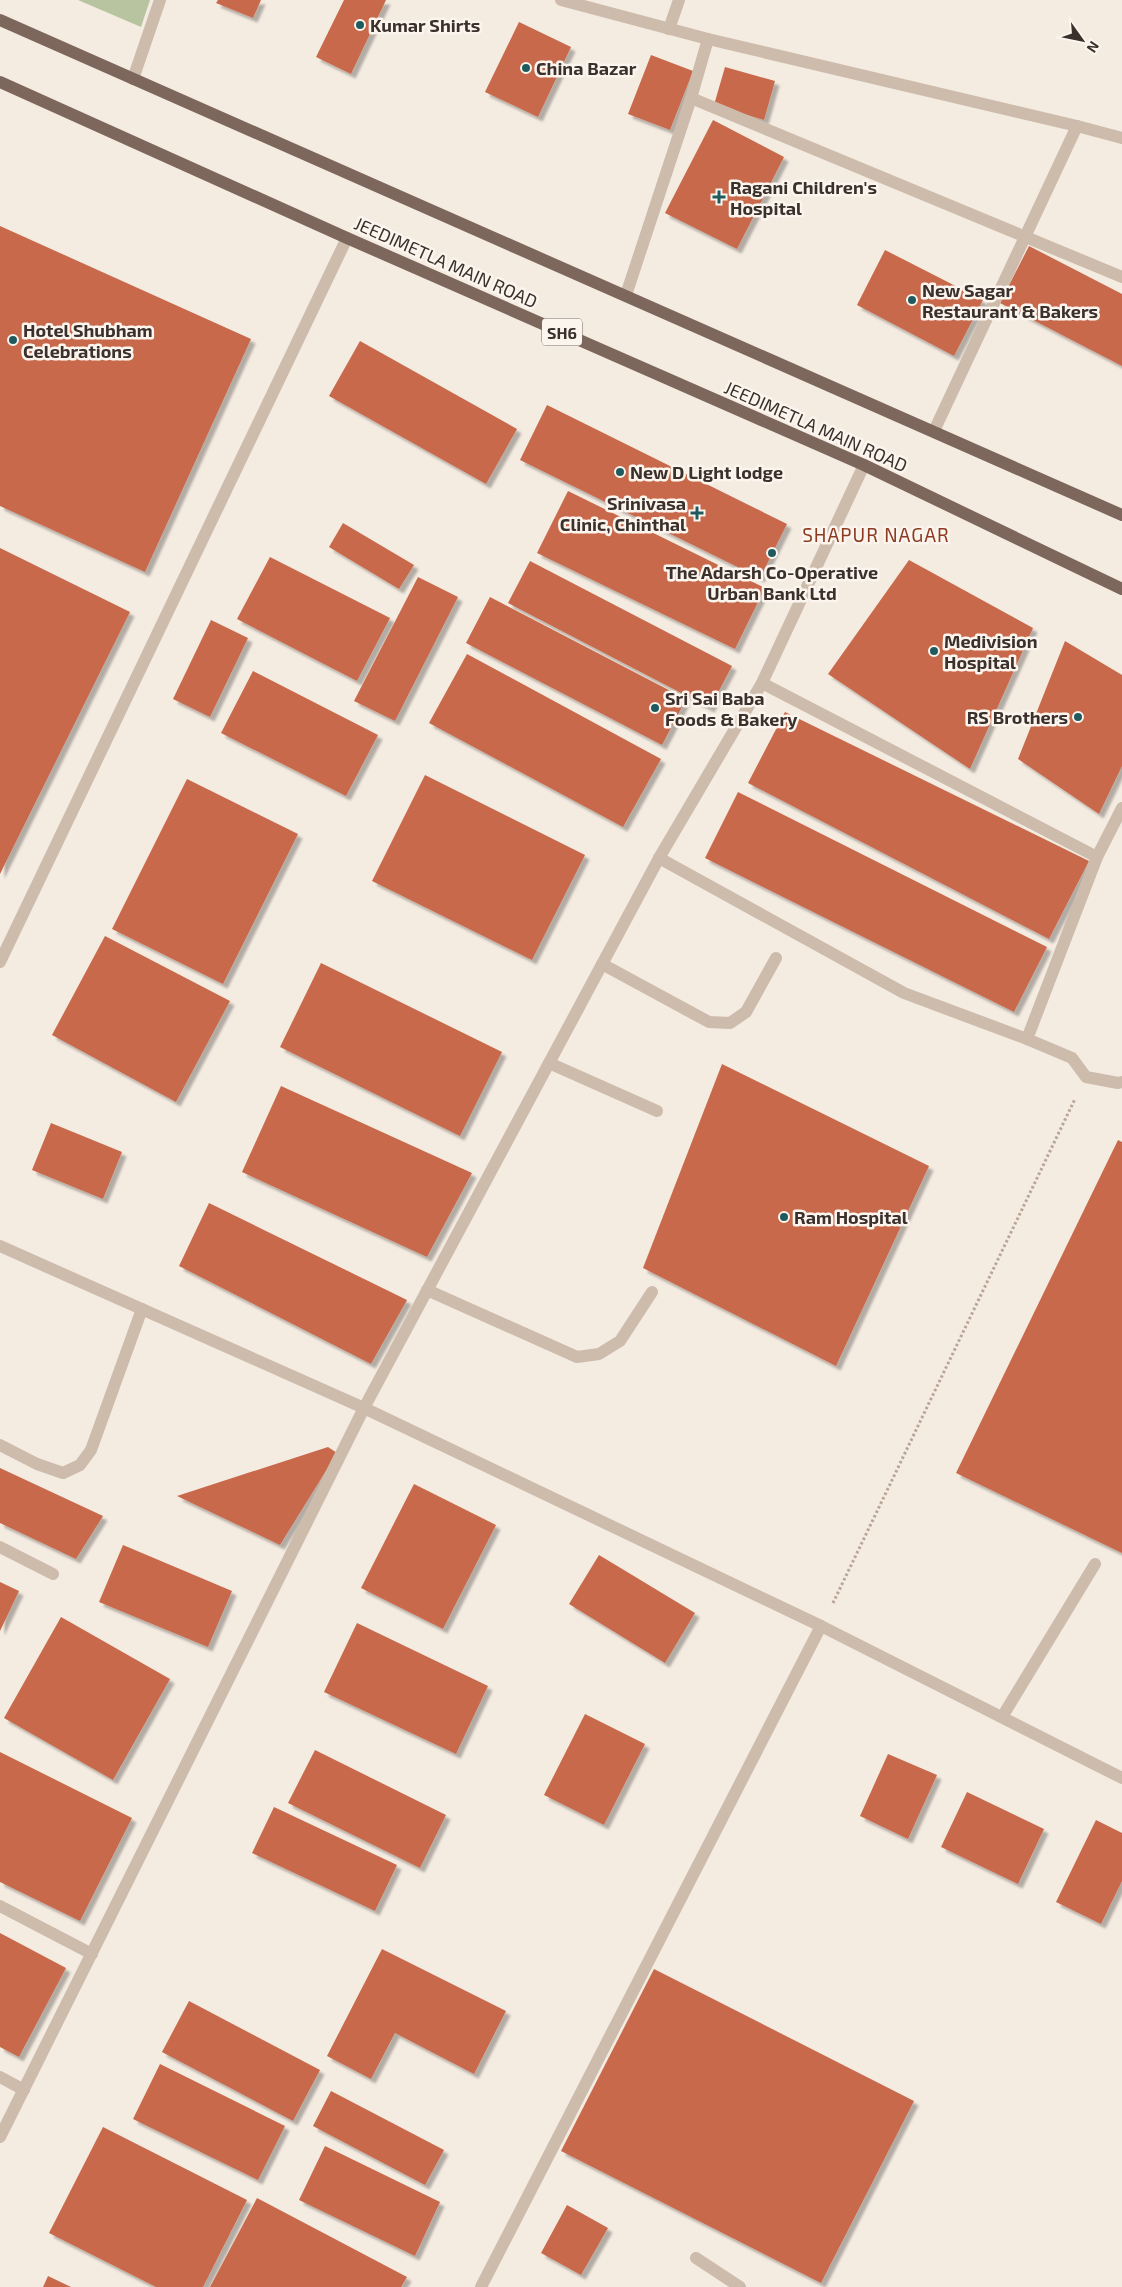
<svg xmlns="http://www.w3.org/2000/svg" width="1122" height="2287" viewBox="0 0 1122 2287" font-family="'Exo 2',sans-serif">
<defs>
<filter id="shadow"><feDropShadow dx="4.5" dy="4.5" stdDeviation="1" flood-color="#0004"/></filter>
</defs>
<rect width="100%" height="100%" fill="#f4ebe1"/>
<path fill="#b8c4a0" d="M78,0H150L141,27Z"/>
<g fill="#c8694b" filter="url(#shadow)">
<path d="M218,0H261L253,18L216,3Z"/>
<path d="M344,0H386L351,74L316,57Z"/>
<path d="M519,22L571,47L538,117L485,92Z"/>
<path d="M651,55L693,71L670,130L628,114Z"/>
<path d="M725,67L775,81L764,120L714,105Z"/>
<path d="M713,120L784,157L737,249L665,213Z"/>
<path d="M0,226L251,339L145,572L0,506Z"/>
<path d="M1029,246L1122,294V366L1000,303Z"/>
<path d="M885,250L983,300L954,356L857,305Z"/>
<path d="M360,341L517,429L486,484L329,396Z"/>
<path d="M547,405L787,524L760,578L520,460Z"/>
<path d="M568,491L765,588L735,649L537,553Z"/>
<path d="M343,523L414,565L399,589L329,547Z"/>
<path d="M0,548L130,612L0,874Z"/>
<path d="M270,557L390,618L357,681L237,619Z"/>
<path d="M909,560L1033,628L970,769L828,674Z"/>
<path d="M530,561L732,666L710,708L508,603Z"/>
<path d="M418,577L458,597L395,721L354,701Z"/>
<path d="M490,597L686,699L662,745L466,643Z"/>
<path d="M211,620L248,638L210,717L173,699Z"/>
<path d="M1065,641L1122,675V766L1099,814L1018,759Z"/>
<path d="M467,654L661,759L623,827L429,723Z"/>
<path d="M253,671L378,735L346,796L221,733Z"/>
<path d="M785,712L1089,861L1049,939L748,783Z"/>
<path d="M425,775L585,855L532,960L372,881Z"/>
<path d="M187,779L298,834L223,984L112,929Z"/>
<path d="M738,792L1047,947L1014,1012L705,858Z"/>
<path d="M105,936L230,1001L176,1102L52,1035Z"/>
<path d="M321,963L502,1052L460,1136L280,1047Z"/>
<path d="M722,1064L929,1166L836,1366L643,1268Z"/>
<path d="M281,1086L472,1173L427,1257L242,1172Z"/>
<path d="M51,1123L122,1152L103,1199L32,1170Z"/>
<path d="M1118,1140L1122,1142V1553L956,1473Z"/>
<path d="M209,1203L407,1300L371,1364L179,1266Z"/>
<path d="M328,1447L337,1453L280,1545L177,1496Z"/>
<path d="M0,1468L103,1516L76,1559L0,1523Z"/>
<path d="M414,1484L496,1525L443,1629L361,1588Z"/>
<path d="M123,1545L232,1591L208,1647L99,1602Z"/>
<path d="M599,1555L695,1613L665,1663L569,1604Z"/>
<path d="M0,1582L19,1591L0,1631Z"/>
<path d="M61,1617L170,1679L113,1780L4,1718Z"/>
<path d="M357,1623L488,1686L456,1754L324,1692Z"/>
<path d="M585,1714L645,1744L604,1825L544,1795Z"/>
<path d="M315,1750L446,1815L420,1868L288,1803Z"/>
<path d="M0,1752L132,1818L80,1921L0,1882Z"/>
<path d="M888,1754L937,1775L908,1839L860,1816Z"/>
<path d="M967,1792L1044,1829L1018,1884L941,1847Z"/>
<path d="M274,1807L397,1865L375,1911L252,1853Z"/>
<path d="M1096,1820L1122,1833V1881L1101,1924L1056,1902Z"/>
<path d="M0,1933L66,1968L19,2057L0,2047Z"/>
<path d="M382,1949L506,2011L474,2074L395,2033L371,2079L327,2056Z"/>
<path d="M654,1969L914,2101L821,2283L561,2151Z"/>
<path d="M189,2001L320,2070L293,2121L162,2052Z"/>
<path d="M160,2064L285,2126L258,2180L133,2119Z"/>
<path d="M331,2091L444,2150L425,2185L313,2126Z"/>
<path d="M103,2127L247,2200L203,2287H156L49,2233Z"/>
<path d="M325,2146L440,2202L415,2256L299,2200Z"/>
<path d="M257,2198L407,2277L401,2287H210Z"/>
<path d="M567,2205L608,2228L581,2275L541,2253Z"/>
<path d="M48,2276L71,2287H43Z"/>
</g>
<g fill="none" stroke-linecap="round" stroke-linejoin="round">
<path stroke="#b9a596" stroke-width="3" stroke-dasharray="2.5 2.5" stroke-linecap="butt" d="M833,1603L1075,1099"/>
<g stroke="#cdbbac" stroke-width="12">
<path d="M762,683L1097,857L1027,1039L1072,1058L1086,1077L1118,1083L1122,1082"/>
<path d="M1097,857L1122,808"/>
<path d="M659,858L904,993L1027,1039"/>
<path d="M602,964L709,1022L730,1023L746,1012L776,958"/>
<path d="M549,1063L657,1111"/>
<path d="M427,1290L577,1357L599,1354L620,1341L652,1292"/>
<path d="M0,1445L37,1464L63,1473L80,1465L91,1450L142,1309"/>
<path d="M0,1547L53,1574"/>
<path d="M1002,1717L1095,1564"/>
<path d="M0,1906L92,1954"/>
<path d="M0,2077L24,2090"/>
<path d="M696,2258L740,2287"/>
</g>
<g stroke="#cdbbac" stroke-width="12">
<path d="M561,0L708,39L1077,126L1122,138"/>
<path d="M669,29L679,0"/>
<path d="M133,79L160,0"/>
<path d="M691,98L1122,277"/>
<path d="M626,295L691,98L708,39"/>
<path d="M934,431L1077,126"/>
<path d="M0,962L347,238"/>
<path d="M0,1246L364,1408L821,1626L1122,1778"/>
<path d="M0,2137L364,1408L659,858L762,683L864,465"/>
<path d="M481,2287L821,1626"/>
</g>
<g stroke="#7d675c" stroke-width="12">
<path d="M0,20L1122,515"/>
<path d="M0,82L347,238L864,465L1122,589"/>
</g>
</g>
<g fill="#1f5a5e" stroke="#fbf5ee" stroke-width="2">
<circle cx="360" cy="25" r="5"/>
<circle cx="526" cy="68" r="5"/>
<path d="M716.5 189.5h5v5h5v5h-5v5h-5v-5h-5v-5h5z"/>
<circle cx="912" cy="300" r="5"/>
<circle cx="13" cy="340" r="5"/>
<circle cx="620" cy="472" r="5"/>
<path d="M694.5 505.5h5v5h5v5h-5v5h-5v-5h-5v-5h5z"/>
<circle cx="772" cy="553" r="5"/>
<circle cx="934" cy="651" r="5"/>
<circle cx="655" cy="708" r="5"/>
<circle cx="1078" cy="717" r="5"/>
<circle cx="784" cy="1217" r="5"/>
</g>
<g text-anchor="middle" dominant-baseline="central" stroke-width="5" stroke-linejoin="round" paint-order="stroke">
<rect fill="#fbf5ee" stroke="#756b66" stroke-width="1" x="542" y="318.5" width="40" height="27" rx="4"/>
<g font-size="16" font-weight="bold" fill="#3b302b">
<text x="562" y="332">SH6</text>
</g>
<g font-size="18" font-weight="bold" fill="#3b302b" stroke="#fbf5ee" text-anchor="start">
<text x="370" y="25">Kumar Shirts</text>
<text x="536" y="68">China Bazar</text>
<text x="730" y="187">Ragani Children's<tspan x="730" dy="21">Hospital</tspan></text>
<text x="922" y="290">New Sagar<tspan x="922" dy="21">Restaurant &amp; Bakers</tspan></text>
<text x="23" y="330">Hotel Shubham<tspan x="23" dy="21">Celebrations</tspan></text>
<text x="630" y="472">New D Light lodge</text>
<text x="686" y="503" text-anchor="end">Srinivasa<tspan x="686" dy="21">Clinic, Chinthal</tspan></text>
<text x="772" y="572" text-anchor="middle">The Adarsh Co-Operative<tspan x="772" dy="21">Urban Bank Ltd</tspan></text>
<text x="944" y="641">Medivision<tspan x="944" dy="21">Hospital</tspan></text>
<text x="665" y="698">Sri Sai Baba<tspan x="665" dy="21">Foods &amp; Bakery</tspan></text>
<text x="1068" y="717" text-anchor="end">RS Brothers</text>
<text x="794" y="1217">Ram Hospital</text>
</g>
<g font-size="18" fill="#3b302b" stroke="#fbf5ee">
<text transform="translate(446 262) rotate(24)">JEEDIMETLA MAIN ROAD</text>
<text transform="translate(816 426) rotate(24)">JEEDIMETLA MAIN ROAD</text>
</g>
<g font-size="19" letter-spacing="1" fill="#8c3b22" stroke="#fbf5ee">
<text x="876" y="534">SHAPUR NAGAR</text>
</g>
</g>
<g transform="translate(1082 40) rotate(123)" stroke="#fbf5ee" stroke-width="4" paint-order="stroke">
<path d="M0-4L9 19L0 12L-9 19Z" fill="#3b302b"/>
<text y="-8" font-size="14" font-weight="bold" text-anchor="middle" fill="#3b302b">N</text>
</g>
</svg>
